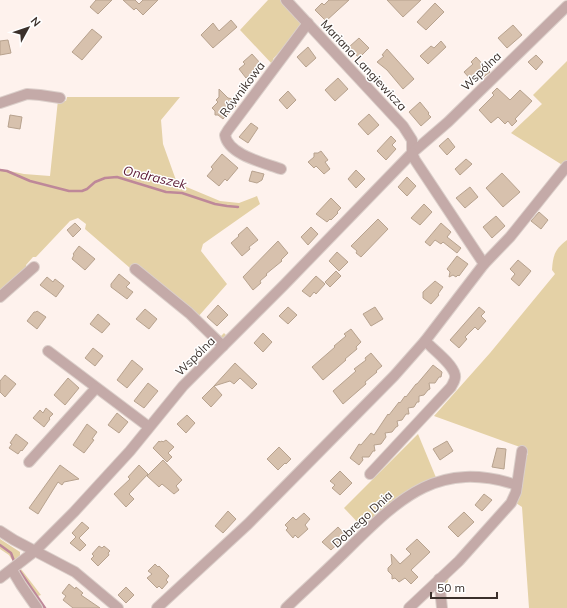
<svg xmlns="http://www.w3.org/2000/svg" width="567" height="608" viewBox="0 0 567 608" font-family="Mulish,sans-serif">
<rect width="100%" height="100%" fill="#fef2ed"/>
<g fill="#e4d1a6">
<path d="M268,0H282L300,22V27L282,49L273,59V65L240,30Z"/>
<path d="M567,61V162L564,166L511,133L542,104L533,95Z"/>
<path d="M67,97H180L161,120L163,144L177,183L220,201L239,203L257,196L260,204L203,244L201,251L227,284L197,318L221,336L224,333L227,336L223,340L133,265L130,268L85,229L86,224L78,218L70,221L36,257H33L26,265V272L0,294V169L24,174L50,176L58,100L66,101Z"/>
<path d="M567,240V608H529L522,507L516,503L449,577L444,595V581L515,502L523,461L528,454L520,447L434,416L490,353L555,274L552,270C553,255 555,249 567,240Z"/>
<path d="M418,434L437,480L363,528L344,508Z"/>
<path d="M0,539L20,552V556L14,563L9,555L0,549Z"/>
<path d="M21,569L41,595L35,597L18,575Z"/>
</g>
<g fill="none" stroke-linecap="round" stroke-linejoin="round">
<g stroke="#be8899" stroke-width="2.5">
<path d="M0,170L7,171L30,181L69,191H82L87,189L95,182L105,178L117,177L166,192L182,193L215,204L227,206L238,207"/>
<path d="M0,545L11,553L14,561"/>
<path d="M19,570L45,608"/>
</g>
</g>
<g fill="#d7c1ad" stroke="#b7a28e">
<path d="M96,0H112L98,14L90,7Z"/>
<path d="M123,0H135L139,4L143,0H158L143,15L136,8L134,10Z"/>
<path d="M329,0H349L326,21L315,10L322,3L324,5Z"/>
<path d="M387,0H421L403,17Z"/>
<path d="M435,3L444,12L426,30L417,22Z"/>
<path d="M231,20L237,27L213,48L201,35L213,23L219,31Z"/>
<path d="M513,25L522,35L507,48L498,38Z"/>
<path d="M92,29L102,37L82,60L72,52Z"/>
<path d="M359,38L369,48L359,58L349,47Z"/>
<path d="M8,40L11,53L0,55V41Z"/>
<path d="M441,41L446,47L428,64L420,56L431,46L434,48Z"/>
<path d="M308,47L316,58L306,67L297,57Z"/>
<path d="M387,49L414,79L403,89L387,70L377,62L384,56L382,55Z"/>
<path d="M252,54L261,64L246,78L239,69L245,64L243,62Z"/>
<path d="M536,55L543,62L536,70L528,62Z"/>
<path d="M476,57L490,72L482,78L479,74L472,81L464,72L473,64L471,62Z"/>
<path d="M338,78L348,89L335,101L325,90Z"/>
<path d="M497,88L510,100L520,90L532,101L515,119L517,121L512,126L508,121L505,124L498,117L491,123L479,110L494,95L492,93Z"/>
<path d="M219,89L228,98L232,99V102L236,106L223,119L218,115H215V111L212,108L218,102L216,100L219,97Z"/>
<path d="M288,91L296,100L287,109L279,100Z"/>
<path d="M420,102L429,113L428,114L431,117L421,126L409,112Z"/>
<path d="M369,114L379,125L368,135L358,124Z"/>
<path d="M10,115L22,117L20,129L8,127Z"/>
<path d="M251,123L258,128L248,143L239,137Z"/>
<path d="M391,136L396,141L392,145L396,149L386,160L377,151Z"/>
<path d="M448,138L455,147L447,155L439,146Z"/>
<path d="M321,151L328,160L325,162L330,169L324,174L316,166L314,168L308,162L314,157V153H318Z"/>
<path d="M222,154L238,168L227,181L225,179L219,186L207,176L213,169L211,167Z"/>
<path d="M466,159L472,164L460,175L455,169Z"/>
<path d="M356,170L365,179L356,188L348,179Z"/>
<path d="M252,171L264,174L262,180L257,183L249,181Z"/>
<path d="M502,173L520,192L503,207L486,188Z"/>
<path d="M407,177L416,186L407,196L398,187Z"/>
<path d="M470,187L478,197L465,208L456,198Z"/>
<path d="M331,198L341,208L337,212L338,213L331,220L330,219L327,222L316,214Z"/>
<path d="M424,204L432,212L420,225L411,218Z"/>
<path d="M539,212L548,220L541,229L531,221Z"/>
<path d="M496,216L505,226L492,238L483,227Z"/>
<path d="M378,219L388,229L361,257L356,253L357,251L351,246Z"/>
<path d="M75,223L81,229L73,237L67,230Z"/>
<path d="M441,223L451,232L447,237L461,248L457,253L443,242L441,244L435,240L430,246L425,242Z"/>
<path d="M247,227L258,240L249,247L250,249L242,256L231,243L239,236L238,235Z"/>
<path d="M311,227L318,234L308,245L301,237Z"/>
<path d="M278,241L288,253L281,260L282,261L266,274L267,275L260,281L261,283L253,290L243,277Z"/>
<path d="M79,246L95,259L85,270L72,259L74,255L73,254Z"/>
<path d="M337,252L348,262L339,271L329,261Z"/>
<path d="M457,256L468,264L459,276L458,275L456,277L453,275L449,277L450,272L447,269Z"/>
<path d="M518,260L531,271L519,286L511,279L515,274L510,269Z"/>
<path d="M336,271L341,276L330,287L325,282Z"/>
<path d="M119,274L130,283L126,287L133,292L127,299L111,287V284Z"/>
<path d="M316,276L325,284L316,294L314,292L310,297L302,291Z"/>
<path d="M47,277L53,282L55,279L64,286L56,297L40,285Z"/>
<path d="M435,281L443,287L438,294L439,295L431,304L423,298V292Z"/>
<path d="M218,305L228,315L217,326L207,317Z"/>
<path d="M288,307L297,315L288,324L279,316Z"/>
<path d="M375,307L383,319L371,326L363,314Z"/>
<path d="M479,307L485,312L481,316L486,321L478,330L475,327L465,337L467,339L459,348L450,340Z"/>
<path d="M145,309L157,319L149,329L136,319Z"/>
<path d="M37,311L46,317L37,329L27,321L34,312H36Z"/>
<path d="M98,314L110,324L102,333L90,324Z"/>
<path d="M351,329L361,342L356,347L357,349L345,359L346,360L323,380L312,367L335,347L334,346L346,336L344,334Z"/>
<path d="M263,333L272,342L263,352L254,343Z"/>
<path d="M93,348L103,356L95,366L85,358Z"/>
<path d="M371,353L382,366L376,371L377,372L365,382L366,384L343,404L333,391L356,371L354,369L366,360L365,358Z"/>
<path d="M132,360L143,369L127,388L117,380Z"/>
<path d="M235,363L257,384L252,389L240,378L234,384L230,381L214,386Z"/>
<path d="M433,365L442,372L441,377H439L435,383H429L430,389L428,390L424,395L419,396V402H417L414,407L408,408L409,414H406L402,420L397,421L398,426L396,427L392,432L385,433L386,437L381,444L374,445L375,451H373L369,457H362L363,460L359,465L350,458L359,444L361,445L371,433L374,435L388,414L389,415L399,402L400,403L405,396L406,397L416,384H417Z"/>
<path d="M5,375L16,384L5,397L0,392V381Z"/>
<path d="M68,378L79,388L65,405L54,395Z"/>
<path d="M148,383L158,391L144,408L134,401Z"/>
<path d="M214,386L222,395L211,407L202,398Z"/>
<path d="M46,408L53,414L49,418L50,419L44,427L33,418L40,410L43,413Z"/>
<path d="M117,413L128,422L119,433L108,425Z"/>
<path d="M187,415L195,423L186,433L177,424Z"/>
<path d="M87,424L97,432L92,439L94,440L84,453L73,445Z"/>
<path d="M16,434L28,443L22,451L21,450L18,454L9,448L12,444L10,443Z"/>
<path d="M166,440L174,447L168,453L172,457L167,462L153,448L159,441L160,442L162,441L163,442Z"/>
<path d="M447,441L453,451L440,460L433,449Z"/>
<path d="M279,447L291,459L286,464L285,463L278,470L267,459Z"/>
<path d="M497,448L506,449L504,469L492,467Z"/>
<path d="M163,460L182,480L176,486L179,490L174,494L162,484L159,487L147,476Z"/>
<path d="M60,465L79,479L64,482L62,485L58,482L38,514L29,508Z"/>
<path d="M139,465L148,474L129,494L134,499L126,507L114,494L130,479L128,477Z"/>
<path d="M340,471L352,483L340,495L332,488L335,485L330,481Z"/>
<path d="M484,494L492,500L482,511L475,505Z"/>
<path d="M228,511L236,519L223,533L215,526Z"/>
<path d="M464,512L474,522L458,537L448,527Z"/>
<path d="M304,513L310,519L305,525L308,529L298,538L295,535L293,538L286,530L288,528L285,525L293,517L296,520Z"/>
<path d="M82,522L89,528L79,538L86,545L80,551L70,543L76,537L72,533Z"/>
<path d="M338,527L346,536L331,550L322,542Z"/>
<path d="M417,539L430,552L411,570L418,577L411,584L405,578L399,582L395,578L392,579V575L388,571V568L392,564L391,554L400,564L411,554L406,549Z"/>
<path d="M99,546L102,548L104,546L110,551L108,553L109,555L98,566L91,559L94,556L92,554Z"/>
<path d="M155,564L158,567L159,566L169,576L166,580L168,582L162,589L159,586L157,588L147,578L152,574L148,571Z"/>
<path d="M69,584L75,589L76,587L83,593L81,595L100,608H73L63,600L66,596L62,593Z"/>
<path d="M126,587L134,595L126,603L118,595Z"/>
</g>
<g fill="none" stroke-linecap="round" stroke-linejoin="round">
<g stroke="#dbcfca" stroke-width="12">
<g id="minor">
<path d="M286,0L403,126L412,140V153"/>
<path d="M0,103L27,94L40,95L60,98"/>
<path d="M281,169C265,163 228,155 225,135L228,130L308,23"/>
<path d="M484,264L510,237L567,166"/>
<path d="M135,269L189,313L223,346"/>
<path d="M0,297L34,267"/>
<path d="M48,351L149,427"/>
<path d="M29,462L96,388"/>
<path d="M370,474L451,387C453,383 456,380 455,375C453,364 433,349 425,341"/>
<path d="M0,531L14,540L75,572L118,608"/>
<path d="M12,570L21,585L37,608"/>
<path d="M0,578L35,551L74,512L130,451L183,386L284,285L412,153L448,122L567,6"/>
<path d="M439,579L442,608"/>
<path d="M157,608L248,524L394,376L425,341L484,264L415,160L412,153"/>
<path d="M286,608C307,588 329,568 350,547C402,496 439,460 517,485"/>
<path d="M409,608L459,561L511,503L516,492L522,451"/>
</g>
</g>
<use href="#minor" stroke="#c4aaa8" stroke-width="10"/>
</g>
<g text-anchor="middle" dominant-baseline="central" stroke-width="3" stroke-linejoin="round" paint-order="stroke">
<g font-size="12" fill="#3b302b" stroke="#fff">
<text transform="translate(364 65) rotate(47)">Mariana Langiewicza</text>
<text transform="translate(481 71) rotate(-44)">Wspólna</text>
<text transform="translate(242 89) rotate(-53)">Równikowa</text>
<text transform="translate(195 356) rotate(-45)">Wspólna</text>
<text transform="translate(362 519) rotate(-43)">Dobrego Dnia</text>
</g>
<g font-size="13" font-style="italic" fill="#5b1934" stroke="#fff">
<text transform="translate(155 177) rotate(13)">Ondraszek</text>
</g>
</g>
<g transform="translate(28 28) rotate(50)" stroke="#ffffff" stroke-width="3" paint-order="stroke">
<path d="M0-3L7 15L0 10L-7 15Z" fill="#3b302b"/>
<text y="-6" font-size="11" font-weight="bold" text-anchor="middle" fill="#3b302b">N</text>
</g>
<path d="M431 592v6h66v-6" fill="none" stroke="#3b302b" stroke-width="2"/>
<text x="437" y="592" font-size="12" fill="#3b302b" stroke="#ffffff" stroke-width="3" paint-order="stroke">50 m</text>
</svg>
